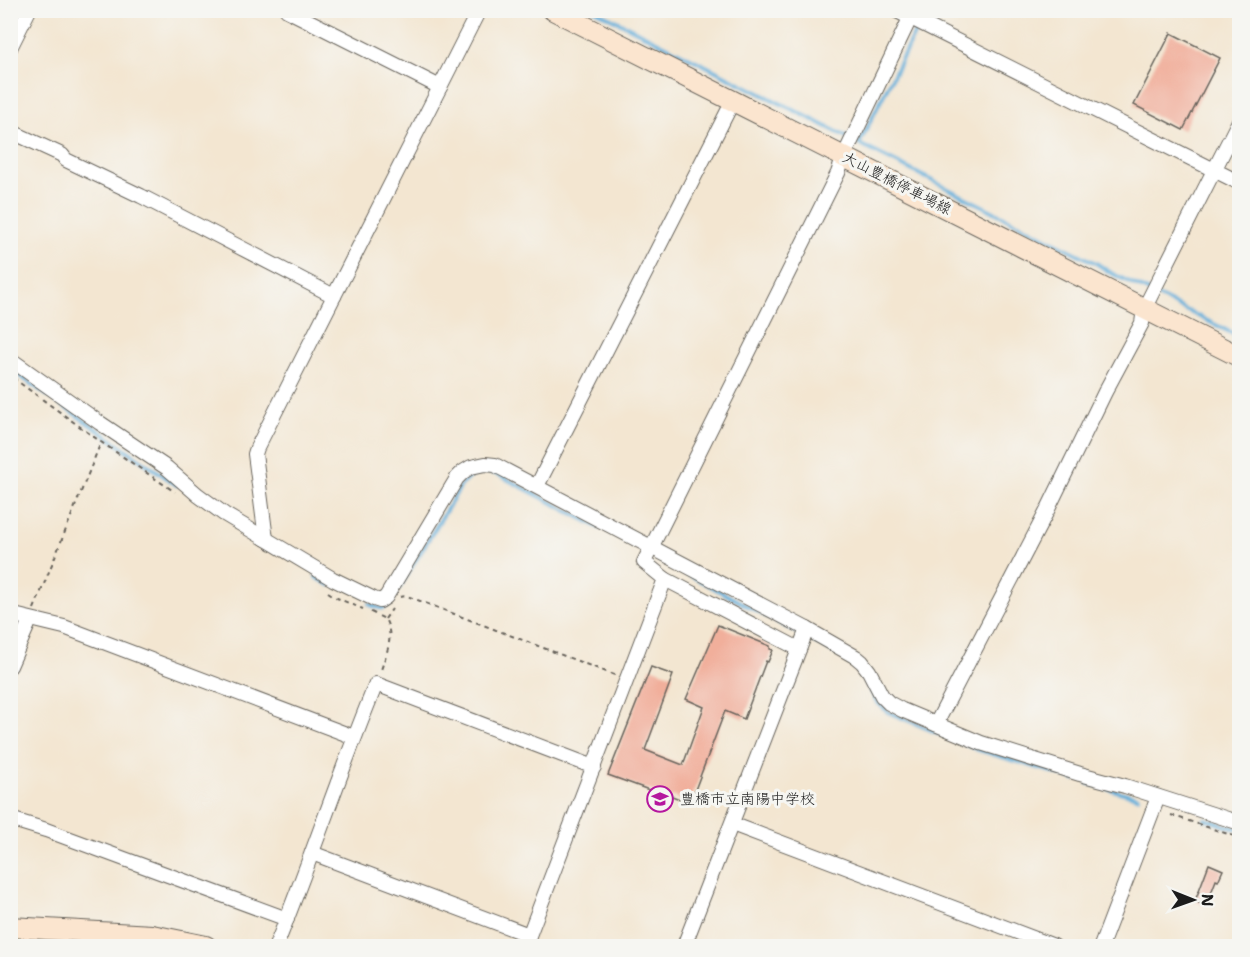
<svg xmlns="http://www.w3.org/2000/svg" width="1250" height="957" viewBox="0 0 1250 957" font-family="'Shantell Sans','Klee One',sans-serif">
<rect width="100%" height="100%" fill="#f6f6f2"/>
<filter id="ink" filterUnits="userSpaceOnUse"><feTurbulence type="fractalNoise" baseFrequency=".0167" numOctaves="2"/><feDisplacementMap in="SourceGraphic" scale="12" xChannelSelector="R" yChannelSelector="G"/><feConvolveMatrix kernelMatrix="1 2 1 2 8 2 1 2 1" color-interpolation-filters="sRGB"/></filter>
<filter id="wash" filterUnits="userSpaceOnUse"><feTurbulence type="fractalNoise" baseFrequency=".008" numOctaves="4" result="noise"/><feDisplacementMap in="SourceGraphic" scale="24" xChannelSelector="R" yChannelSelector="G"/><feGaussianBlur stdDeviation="1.35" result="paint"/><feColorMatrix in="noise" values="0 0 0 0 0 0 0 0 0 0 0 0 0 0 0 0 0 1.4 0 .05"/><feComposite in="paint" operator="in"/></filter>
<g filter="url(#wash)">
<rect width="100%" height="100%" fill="#f3e6d1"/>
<path fill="#84b874" stroke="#506a48" stroke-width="1.5" d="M10,933L89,939L102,946H11Z"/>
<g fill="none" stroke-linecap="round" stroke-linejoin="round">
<g stroke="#60add9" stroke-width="4">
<path d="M595,10L849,138"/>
<path d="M922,20L926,10"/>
<path d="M855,142L1096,263L1111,273L1240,337"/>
<path d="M859,144L918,26"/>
<path d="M10,369L177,485"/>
<path d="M652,555L836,653"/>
<path d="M316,577L330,585"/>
<path d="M399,588L462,484C472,472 484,468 499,475L600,528"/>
<path d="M369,604C382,610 384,611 392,599"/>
<path d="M848,660L862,673L877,702L888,712L976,749L1075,779"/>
<path d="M1088,783L1138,797"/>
<path d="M1205,819L1240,830"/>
</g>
</g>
<g id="blocks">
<g fill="#f1af9b">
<path d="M1171,33L1220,58L1183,130L1134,105Z"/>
<path d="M718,625L770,646V649L773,650L768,662L766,661L744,719L725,711L690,803L672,796L671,798L608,775L651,667L673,675L645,750L683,765L704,707L686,699Z"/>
<path d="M1209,864L1223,870L1218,881L1216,880L1206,906L1195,901Z"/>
</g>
</g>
</g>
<g filter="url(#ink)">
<use href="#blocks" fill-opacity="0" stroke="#67635b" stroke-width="1.5"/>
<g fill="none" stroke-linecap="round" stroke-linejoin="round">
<g stroke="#67635b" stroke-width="16">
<g id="street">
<path d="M287,10L440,87"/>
<path d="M895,10L1240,183"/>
<path d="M10,48L29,10"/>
<path d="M10,131L62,155L66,160L141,196L334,296"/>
<path d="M10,359L100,423L167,468L198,495L224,514L333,579L374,599L380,601L386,597L457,478L463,472L471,467L485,464L495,465L807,629L856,657L862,662L869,671L882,696L889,703L902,710L981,743L1080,774L1125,786L1240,823"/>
<path d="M537,486L733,101"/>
<path d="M266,539L255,454L257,448L479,10"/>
<path d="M665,579L799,649"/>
<path d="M10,614L64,627L354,737"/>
<path d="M10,666L30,620"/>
<path d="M936,724L1046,513L1105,392L1142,323L1144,309L1240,119"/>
<path d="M10,819L46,830L287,919"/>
<path d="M732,824L1054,946"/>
<path d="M312,853L529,935"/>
<path d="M276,946C311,860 340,771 376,684L594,767"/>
<path d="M525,946L665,579L644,562L838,173L844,156L914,10"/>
<path d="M684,946L807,629"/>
<path d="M1101,946L1158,797"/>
</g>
</g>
<g stroke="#67635b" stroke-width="22">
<g id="secondary">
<path d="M553,10L1240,357"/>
<path d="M10,927L152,935L206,946"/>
</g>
</g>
<g stroke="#67635b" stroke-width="2" stroke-dasharray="4.5 4.5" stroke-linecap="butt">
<path d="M13,378L101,442L175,492"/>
<path d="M328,592L337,598L363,609"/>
<path d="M400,597L407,596L617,676"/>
<path d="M34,609L101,442"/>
<path d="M371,612L385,619C395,637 386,654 380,673"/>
<path d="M385,619L392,609"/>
<path d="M1171,815L1240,838"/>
</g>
<use href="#street" stroke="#fff" stroke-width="14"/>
<use href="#secondary" stroke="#fbe5cf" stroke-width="20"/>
</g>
</g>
<defs>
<g id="school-ring" transform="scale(1.35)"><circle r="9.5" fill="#f6f6f2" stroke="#b5179e" stroke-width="1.5"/><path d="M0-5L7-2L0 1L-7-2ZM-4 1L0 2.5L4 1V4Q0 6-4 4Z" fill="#b5179e"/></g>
</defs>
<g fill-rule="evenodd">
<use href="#school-ring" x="660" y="799"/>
</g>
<g text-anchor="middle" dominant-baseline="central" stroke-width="6" stroke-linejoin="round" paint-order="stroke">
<g font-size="15" fill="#1c1c1c" stroke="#f6f6f2">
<text transform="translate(897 183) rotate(27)">大山豊橋停車場線</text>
</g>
<g font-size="15" fill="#1c1c1c" stroke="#f6f6f2" text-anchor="start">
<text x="680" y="799">豊橋市立南陽中学校</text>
</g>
</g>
<rect width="1250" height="957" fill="none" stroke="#f6f6f2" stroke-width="36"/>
<g transform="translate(1193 900) rotate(91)" stroke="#f6f6f2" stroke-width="4.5" paint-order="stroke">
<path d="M0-4.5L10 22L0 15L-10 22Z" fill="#1c1c1c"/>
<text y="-9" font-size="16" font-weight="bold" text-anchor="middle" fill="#1c1c1c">N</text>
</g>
</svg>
